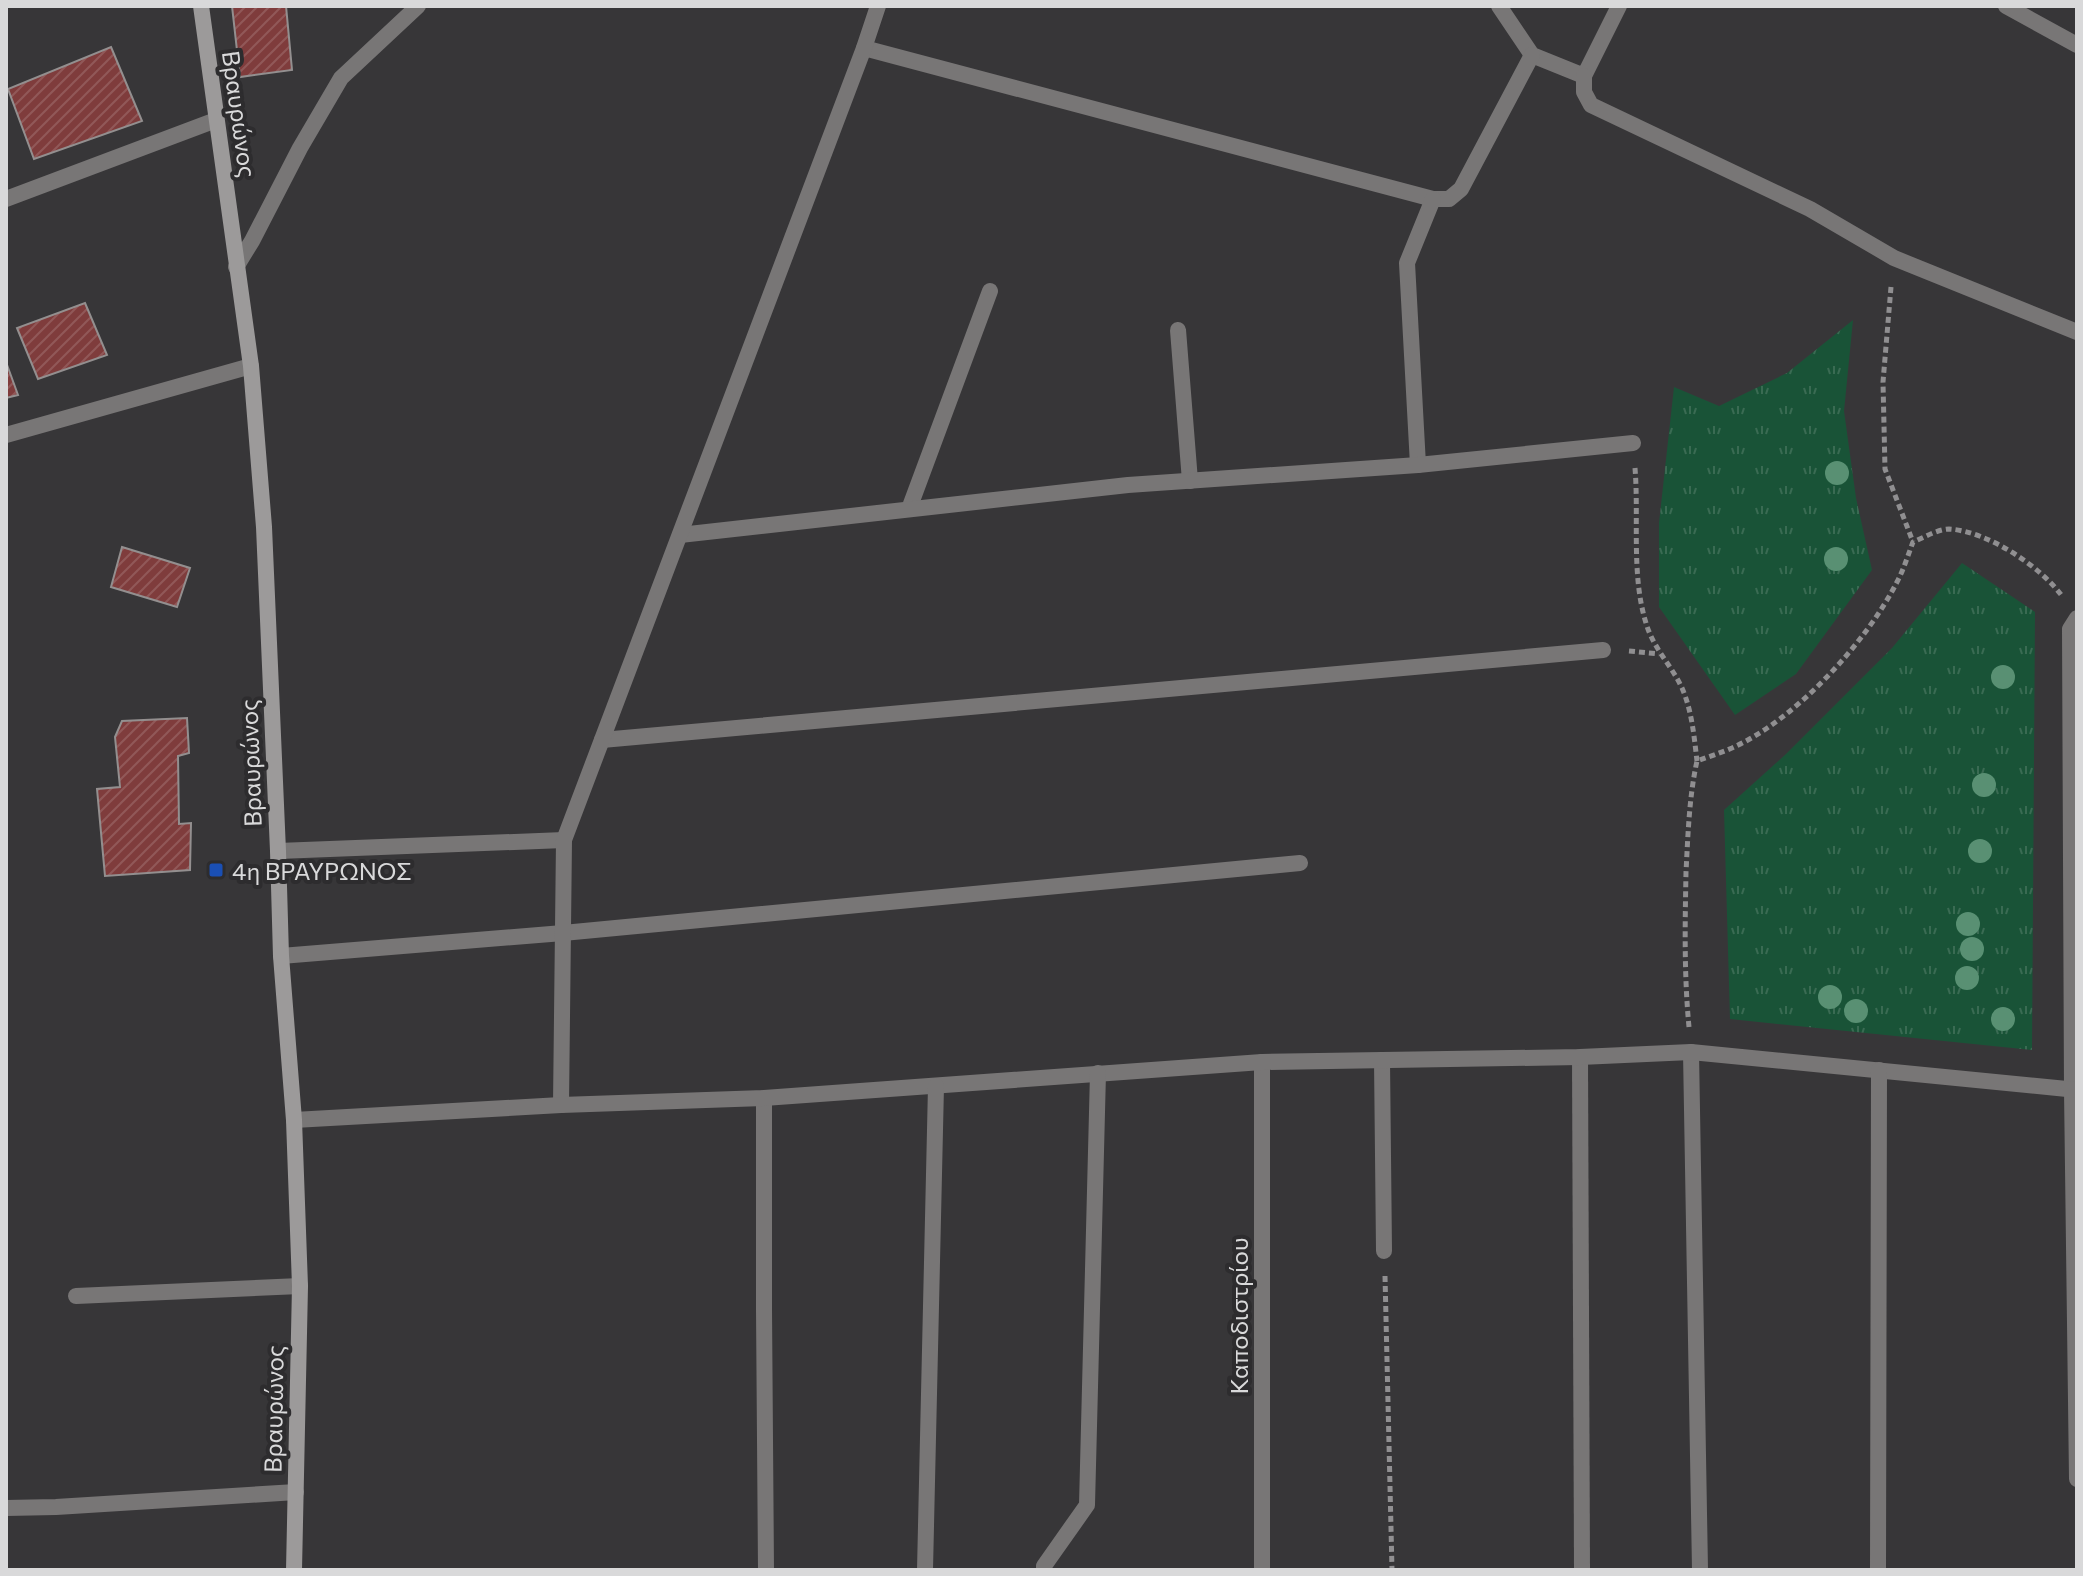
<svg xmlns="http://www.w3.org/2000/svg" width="2083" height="1576" viewBox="0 0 2083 1576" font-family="Commissioner,sans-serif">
<defs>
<pattern id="grass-tufts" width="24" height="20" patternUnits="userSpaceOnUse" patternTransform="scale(2)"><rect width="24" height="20" fill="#195337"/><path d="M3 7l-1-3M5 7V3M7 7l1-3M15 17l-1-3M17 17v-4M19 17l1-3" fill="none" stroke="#3a6b53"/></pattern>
<pattern id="building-hatch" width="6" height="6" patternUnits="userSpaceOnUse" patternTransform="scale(2)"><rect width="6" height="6" fill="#7f3c3c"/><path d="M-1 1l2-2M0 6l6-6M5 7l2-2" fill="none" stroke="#915858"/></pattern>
</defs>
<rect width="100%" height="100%" fill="#373638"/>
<g fill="url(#grass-tufts)">
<path d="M1853,320L1844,411L1856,498L1872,570L1796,674L1735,715L1659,607V523L1674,387L1719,406L1787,373Z"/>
<path d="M1962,563L2035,612L2032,1050L1730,1019L1724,810L1786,754L1892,648Z"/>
</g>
<g fill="url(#building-hatch)" stroke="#938f8f" stroke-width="2">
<path d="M232,6H286L292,70L240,77Z"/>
<path d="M111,47L142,121L34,159L8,89Z"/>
<path d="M85,303L107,355L38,379L17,328Z"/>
<path d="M6,362L18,395L6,398Z"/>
<path d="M122,547L190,568L177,607L111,587Z"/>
<path d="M187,718L189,753L178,756L179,824L191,823L190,870L105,876L97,789L120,787L115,737L122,721Z"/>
</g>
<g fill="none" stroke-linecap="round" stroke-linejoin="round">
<g stroke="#908f91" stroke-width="5" stroke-dasharray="6 4" stroke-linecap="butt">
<path d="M1891,287L1883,382L1885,469L1913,542"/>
<path d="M1635,468C1639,518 1631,575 1646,623C1653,648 1672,666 1682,688C1692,711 1694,736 1697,761"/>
<path d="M1629,651L1659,654"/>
<path d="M1689,1027C1684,975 1685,925 1686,872C1688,835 1689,797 1697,761C1708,757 1720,753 1732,748C1795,720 1866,643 1897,582C1904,569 1908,555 1913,542C1923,538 1938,529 1949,529C1987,531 2040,566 2062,596"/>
<path d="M1385,1276L1392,1570"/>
</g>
<g stroke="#787676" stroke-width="16">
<path d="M1499,6L1532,55L1584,76L1619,6"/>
<path d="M2006,6L2077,45"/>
<path d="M864,48L1433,199H1449L1461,189L1532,55"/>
<path d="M1584,76V92L1591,105L1810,209L1894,258L2077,332"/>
<path d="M6,199L216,120"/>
<path d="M236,267L252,241L300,148L341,78L418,6"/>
<path d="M1178,330L1190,481"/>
<path d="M6,435L251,366"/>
<path d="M1418,465L1407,263L1433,199"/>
<path d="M909,509L990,291"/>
<path d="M680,535L1128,485L1418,465L1633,443"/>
<path d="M2077,618L2070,629L2072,1090L2077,1479"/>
<path d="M602,740L1603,650"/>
<path d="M278,851L564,840"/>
<path d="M281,956L563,933L1300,863"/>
<path d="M1691,1052L1700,1570"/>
<path d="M1580,1057L1582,1570"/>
<path d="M1382,1060L1384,1251"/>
<path d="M1262,1062V1570"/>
<path d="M764,1098V1309L766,1570"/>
<path d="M561,1105L564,840L864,48L878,6"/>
<path d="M294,1120L561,1105L764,1098L1262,1062L1580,1057L1691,1052L2077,1090"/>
<path d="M76,1296L300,1286"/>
<path d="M6,1508L56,1507L296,1492"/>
<path d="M925,1570L936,1086"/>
<path d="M1044,1570V1566L1087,1505L1098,1073"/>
<path d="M1878,1570L1879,1070"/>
</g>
<path stroke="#9c9a9a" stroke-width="16" d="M201,6L251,366L264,527L278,851L281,956L294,1120L300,1286L294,1570"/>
</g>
<g fill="#599073">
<circle cx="1837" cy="473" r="12"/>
<circle cx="1836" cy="559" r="12"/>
<circle cx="2003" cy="677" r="12"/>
<circle cx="1984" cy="785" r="12"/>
<circle cx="1980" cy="851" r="12"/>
<circle cx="1968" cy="924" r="12"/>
<circle cx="1972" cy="949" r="12"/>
<circle cx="1967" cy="978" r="12"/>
<circle cx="1830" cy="997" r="12"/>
<circle cx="1856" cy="1011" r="12"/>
<circle cx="2003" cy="1019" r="12"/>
</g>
<rect fill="#1a4fb4" stroke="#2d2c2e" stroke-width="3" x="208" y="862" width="16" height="16" rx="4"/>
<g text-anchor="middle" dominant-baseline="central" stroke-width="8" stroke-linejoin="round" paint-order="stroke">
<g font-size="24" fill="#d9d9da" stroke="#2d2c2e">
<text transform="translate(240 114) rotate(82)">Βραυρώνος</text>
<text transform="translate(250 763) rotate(-92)">Βραυρώνος</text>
<text transform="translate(1238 1316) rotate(-90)">Καποδιστρίου</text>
<text transform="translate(273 1409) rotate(-89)">Βραυρώνος</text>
</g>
<g font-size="24" fill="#d9d9da" stroke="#2d2c2e" text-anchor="start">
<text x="232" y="870">4η ΒΡΑΥΡΩΝΟΣ</text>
</g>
</g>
<rect width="2083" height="1576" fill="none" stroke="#d9d9da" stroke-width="16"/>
</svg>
